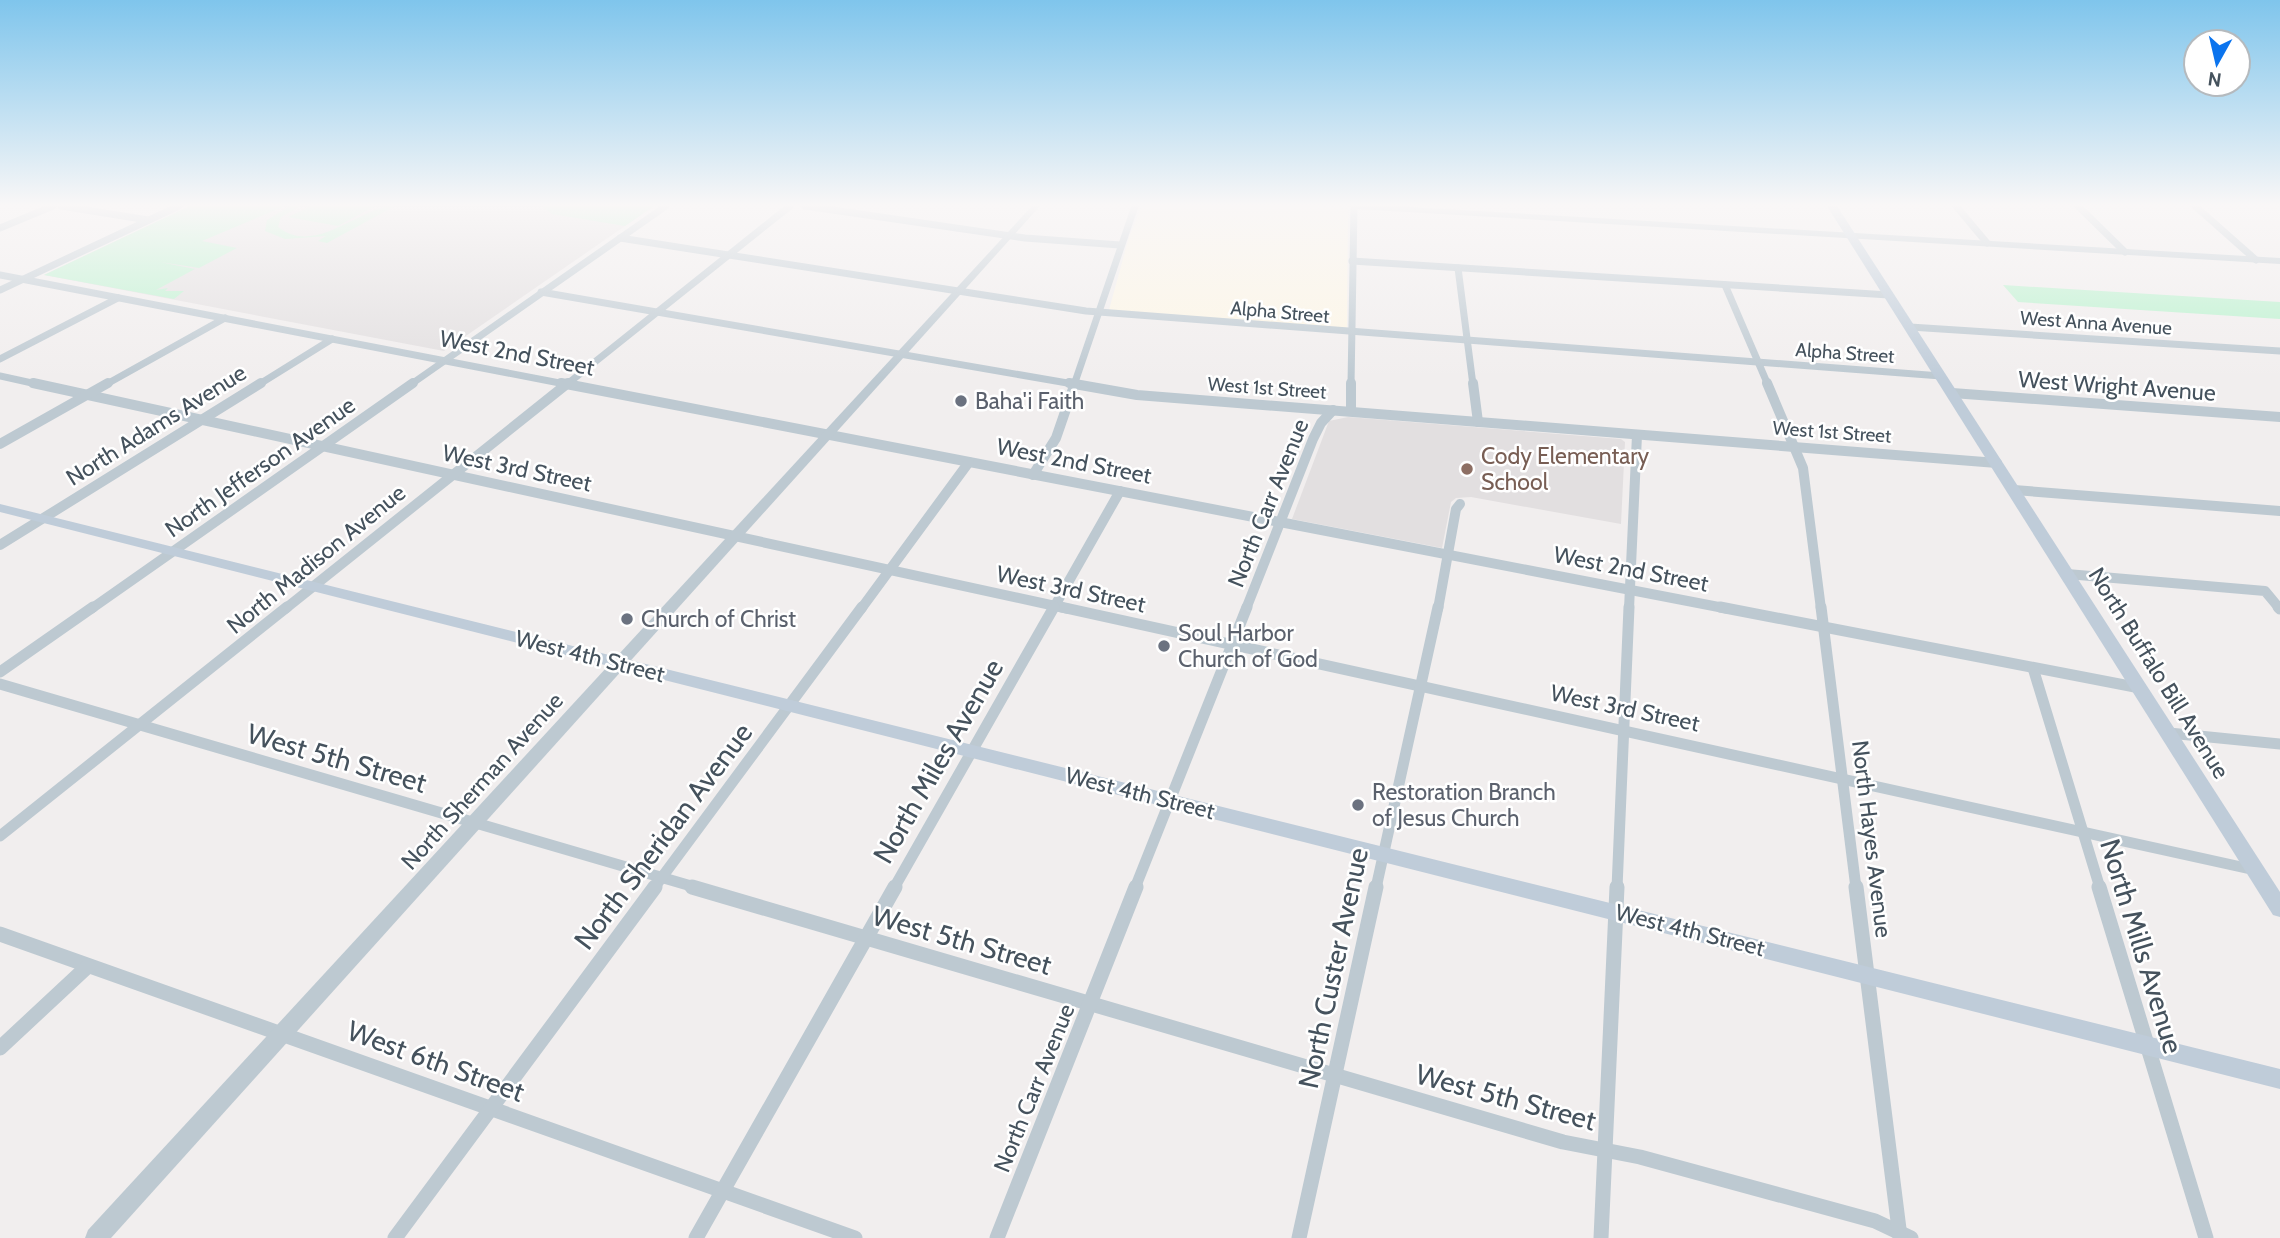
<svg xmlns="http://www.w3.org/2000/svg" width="2280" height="1238" viewBox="0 0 2280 1238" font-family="Cabin,sans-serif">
<rect width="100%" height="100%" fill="#f1eeee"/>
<path fill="#fdf6e5" d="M1142,206H1312L1348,209L1347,328L1109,310L1129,237Z"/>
<g fill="#e2dfe0">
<path d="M190,206H654L444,351L44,275Z"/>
<path d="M1348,417L1621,439L1625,442L1621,524L1471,497L1456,498L1451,502L1442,548L1292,519L1329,421Z"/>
</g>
<g fill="#b8f2cd">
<path d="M190,206H285L202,241L237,248L199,268L160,262L195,269L156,290L168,288L165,291H184L174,299L44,275Z"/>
<path d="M290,206H301L281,217L278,227C316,257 359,206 395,206L327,243L318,241L326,236L285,239L265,231L267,220Z"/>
<path d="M311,206H375L338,226L288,217Z"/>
<path d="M542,206H654L625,226L552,214Z"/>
<path d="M2003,285L2280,302V319L2018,302Z"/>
</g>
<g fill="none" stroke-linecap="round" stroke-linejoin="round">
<g stroke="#bdc9d1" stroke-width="7">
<path d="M61,206L148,220"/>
<path d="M805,206L1025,238L1120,245"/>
<path d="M1956,206L1987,243"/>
<path d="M2078,206L2125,252"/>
<path d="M2195,206L2256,260"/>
<path d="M0,228L53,206"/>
<path d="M620,238L1086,311L1941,376"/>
<path d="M1352,261L1889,295"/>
<path d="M1458,268L1473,385"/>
<path d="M0,275L570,385"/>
<path d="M1725,285L1768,385"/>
<path d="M0,290L179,206"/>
<path d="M541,292L1079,385"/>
<path d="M1910,327L2280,351"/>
<path d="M0,359L118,298"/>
<path d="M0,376L41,385"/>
<path d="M105,385L225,318"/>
<path d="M258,385L332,339"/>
<path d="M410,385L666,206"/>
<path d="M566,385L790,206"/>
<path d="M1074,385L1135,206"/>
<path d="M1351,385L1354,206"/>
</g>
<g stroke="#bdc9d1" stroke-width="10">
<path d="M33,383L1069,609"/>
<path d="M561,383L1729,609"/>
<path d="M1069,383L1137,395L1997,463"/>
<path d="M1473,383L1478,422"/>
<path d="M1767,383L1803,468L1821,609"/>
<path d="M1952,393L2280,417"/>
<path d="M1351,411V383"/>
<path d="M0,444L108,383"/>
<path d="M1033,475L1056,438L1075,383"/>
<path d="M2014,490L2280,511"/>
<path d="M0,545L261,383"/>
<path d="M2067,574L2265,591L2280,609"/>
<path d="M91,609L413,383"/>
<path d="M285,609L568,383"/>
<path d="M861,609L969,462"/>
<path d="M1053,609L1120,491"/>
<path d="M1246,609L1313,439L1321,423L1333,410"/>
<path d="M1438,609L1456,509L1460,504"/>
<path d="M1629,609L1637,435"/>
</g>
<g stroke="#bdc9d1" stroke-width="11">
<path d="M1061,607L2255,870"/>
<path d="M1720,607L2140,688"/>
<path d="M1821,607L1856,888"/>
<path d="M2278,607L2280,609"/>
<path d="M2033,668L2100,888"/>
<path d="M0,672L93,607"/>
<path d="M0,684L698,888"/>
<path d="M2169,733L2280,744"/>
<path d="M0,836L287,607"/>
<path d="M654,888L862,607"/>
<path d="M894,888L1054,607"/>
<path d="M1135,888L1247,607"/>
<path d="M1376,888L1438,607"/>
<path d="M1617,888L1629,607"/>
</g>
<g stroke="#bdc9d1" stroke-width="15">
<path d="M692,887L1563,1142L1640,1157L1875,1221L1911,1238"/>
<path d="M1856,887L1900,1237"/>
<path d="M2099,887L2206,1238"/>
<path d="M0,934L855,1238"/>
<path d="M0,1048L88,966"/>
<path d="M395,1238L655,887"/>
<path d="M696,1238L895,887"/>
<path d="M997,1238L1136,887"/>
<path d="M1299,1238L1376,887"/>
<path d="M1601,1238L1617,887"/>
</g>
<g fill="#bdc9d1" fill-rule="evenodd">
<path d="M1032,206H1040L111,1238H85L88,1230Z"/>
<path d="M1352,206H1392L2280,258V264L1356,209Z"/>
</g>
<g fill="#bfccd9" fill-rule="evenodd">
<path d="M1827,206H1837L2280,892V917L2273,915Z"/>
<path d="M0,504L2280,1069V1089L0,512Z"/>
</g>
</g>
<linearGradient id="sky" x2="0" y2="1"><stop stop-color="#7fc5ec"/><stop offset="0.54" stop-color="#f9f7f7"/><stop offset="1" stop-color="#f9f7f7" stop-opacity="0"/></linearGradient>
<rect width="2280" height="379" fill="url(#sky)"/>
<g fill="#6b7280" stroke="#fff" stroke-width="2.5">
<circle cx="961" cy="401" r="7"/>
<circle cx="627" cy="619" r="7"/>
<circle cx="1164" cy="646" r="7"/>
<circle cx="1358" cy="805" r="7"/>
</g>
<circle fill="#8d6e63" stroke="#fff" stroke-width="2.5" cx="1467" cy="469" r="7"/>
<g text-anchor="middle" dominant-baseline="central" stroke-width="5" stroke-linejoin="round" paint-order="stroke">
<g font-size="19" fill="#45525d" stroke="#fff">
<text transform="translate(1280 312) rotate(5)">Alpha Street</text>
<text transform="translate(2096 323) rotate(4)">West Anna Avenue</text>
<text transform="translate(1845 353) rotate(4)">Alpha Street</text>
<text transform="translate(1267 388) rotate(4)">West 1st Street</text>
<text transform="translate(1832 432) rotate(4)">West 1st Street</text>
</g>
<g font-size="23" fill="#45525d" stroke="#fff">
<text transform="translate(517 353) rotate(11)">West 2nd Street</text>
<text transform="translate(2117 386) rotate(4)">West Wright Avenue</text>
<text transform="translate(156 425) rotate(-32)">North Adams Avenue</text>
<text transform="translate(1074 461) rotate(11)">West 2nd Street</text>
<text transform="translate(260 467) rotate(-35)">North Jefferson Avenue</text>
<text transform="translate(517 468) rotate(12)">West 3rd Street</text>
<text transform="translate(1268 503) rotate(-68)">North Carr Avenue</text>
<text transform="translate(316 559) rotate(-39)">North Madison Avenue</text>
<text transform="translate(1631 569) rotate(11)">West 2nd Street</text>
<text transform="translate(1071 589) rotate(12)">West 3rd Street</text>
<text transform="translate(590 656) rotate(14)">West 4th Street</text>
<text transform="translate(2159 673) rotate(58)">North Buffalo Bill Avenue</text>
<text transform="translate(1625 708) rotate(12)">West 3rd Street</text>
<text transform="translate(482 781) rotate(-48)">North Sherman Avenue</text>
<text transform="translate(1140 793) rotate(14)">West 4th Street</text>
<text transform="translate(1872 839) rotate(83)">North Hayes Avenue</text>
<text transform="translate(1690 930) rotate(14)">West 4th Street</text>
<text transform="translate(1034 1088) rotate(-68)">North Carr Avenue</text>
</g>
<g font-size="23" fill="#5b616d" stroke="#fff" text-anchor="start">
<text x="975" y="401">Baha'i Faith</text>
<text x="641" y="619">Church of Christ</text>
<text x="1178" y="633">Soul Harbor<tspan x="1178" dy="26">Church of God</tspan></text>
<text x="1372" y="792">Restoration Branch<tspan x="1372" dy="26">of Jesus Church</tspan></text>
</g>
<g font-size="23" fill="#785e54" stroke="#fff" text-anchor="start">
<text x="1481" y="456">Cody Elementary<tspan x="1481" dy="26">School</tspan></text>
</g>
<g font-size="28" fill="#45525d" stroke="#fff">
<text transform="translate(337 758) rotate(16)">West 5th Street</text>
<text transform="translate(938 761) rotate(-60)">North Miles Avenue</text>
<text transform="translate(663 836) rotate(-53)">North Sheridan Avenue</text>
<text transform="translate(962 940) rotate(16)">West 5th Street</text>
<text transform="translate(2142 946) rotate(73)">North Mills Avenue</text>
<text transform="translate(1333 968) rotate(-78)">North Custer Avenue</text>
<text transform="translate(436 1061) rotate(20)">West 6th Street</text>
<text transform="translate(1506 1097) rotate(15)">West 5th Street</text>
</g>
</g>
<g transform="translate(2217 63) rotate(188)"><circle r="33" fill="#ffffff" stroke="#b5babe" stroke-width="2"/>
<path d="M0-5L12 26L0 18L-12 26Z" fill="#0b74ee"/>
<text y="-10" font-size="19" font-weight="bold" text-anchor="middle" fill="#45525d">N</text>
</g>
</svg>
